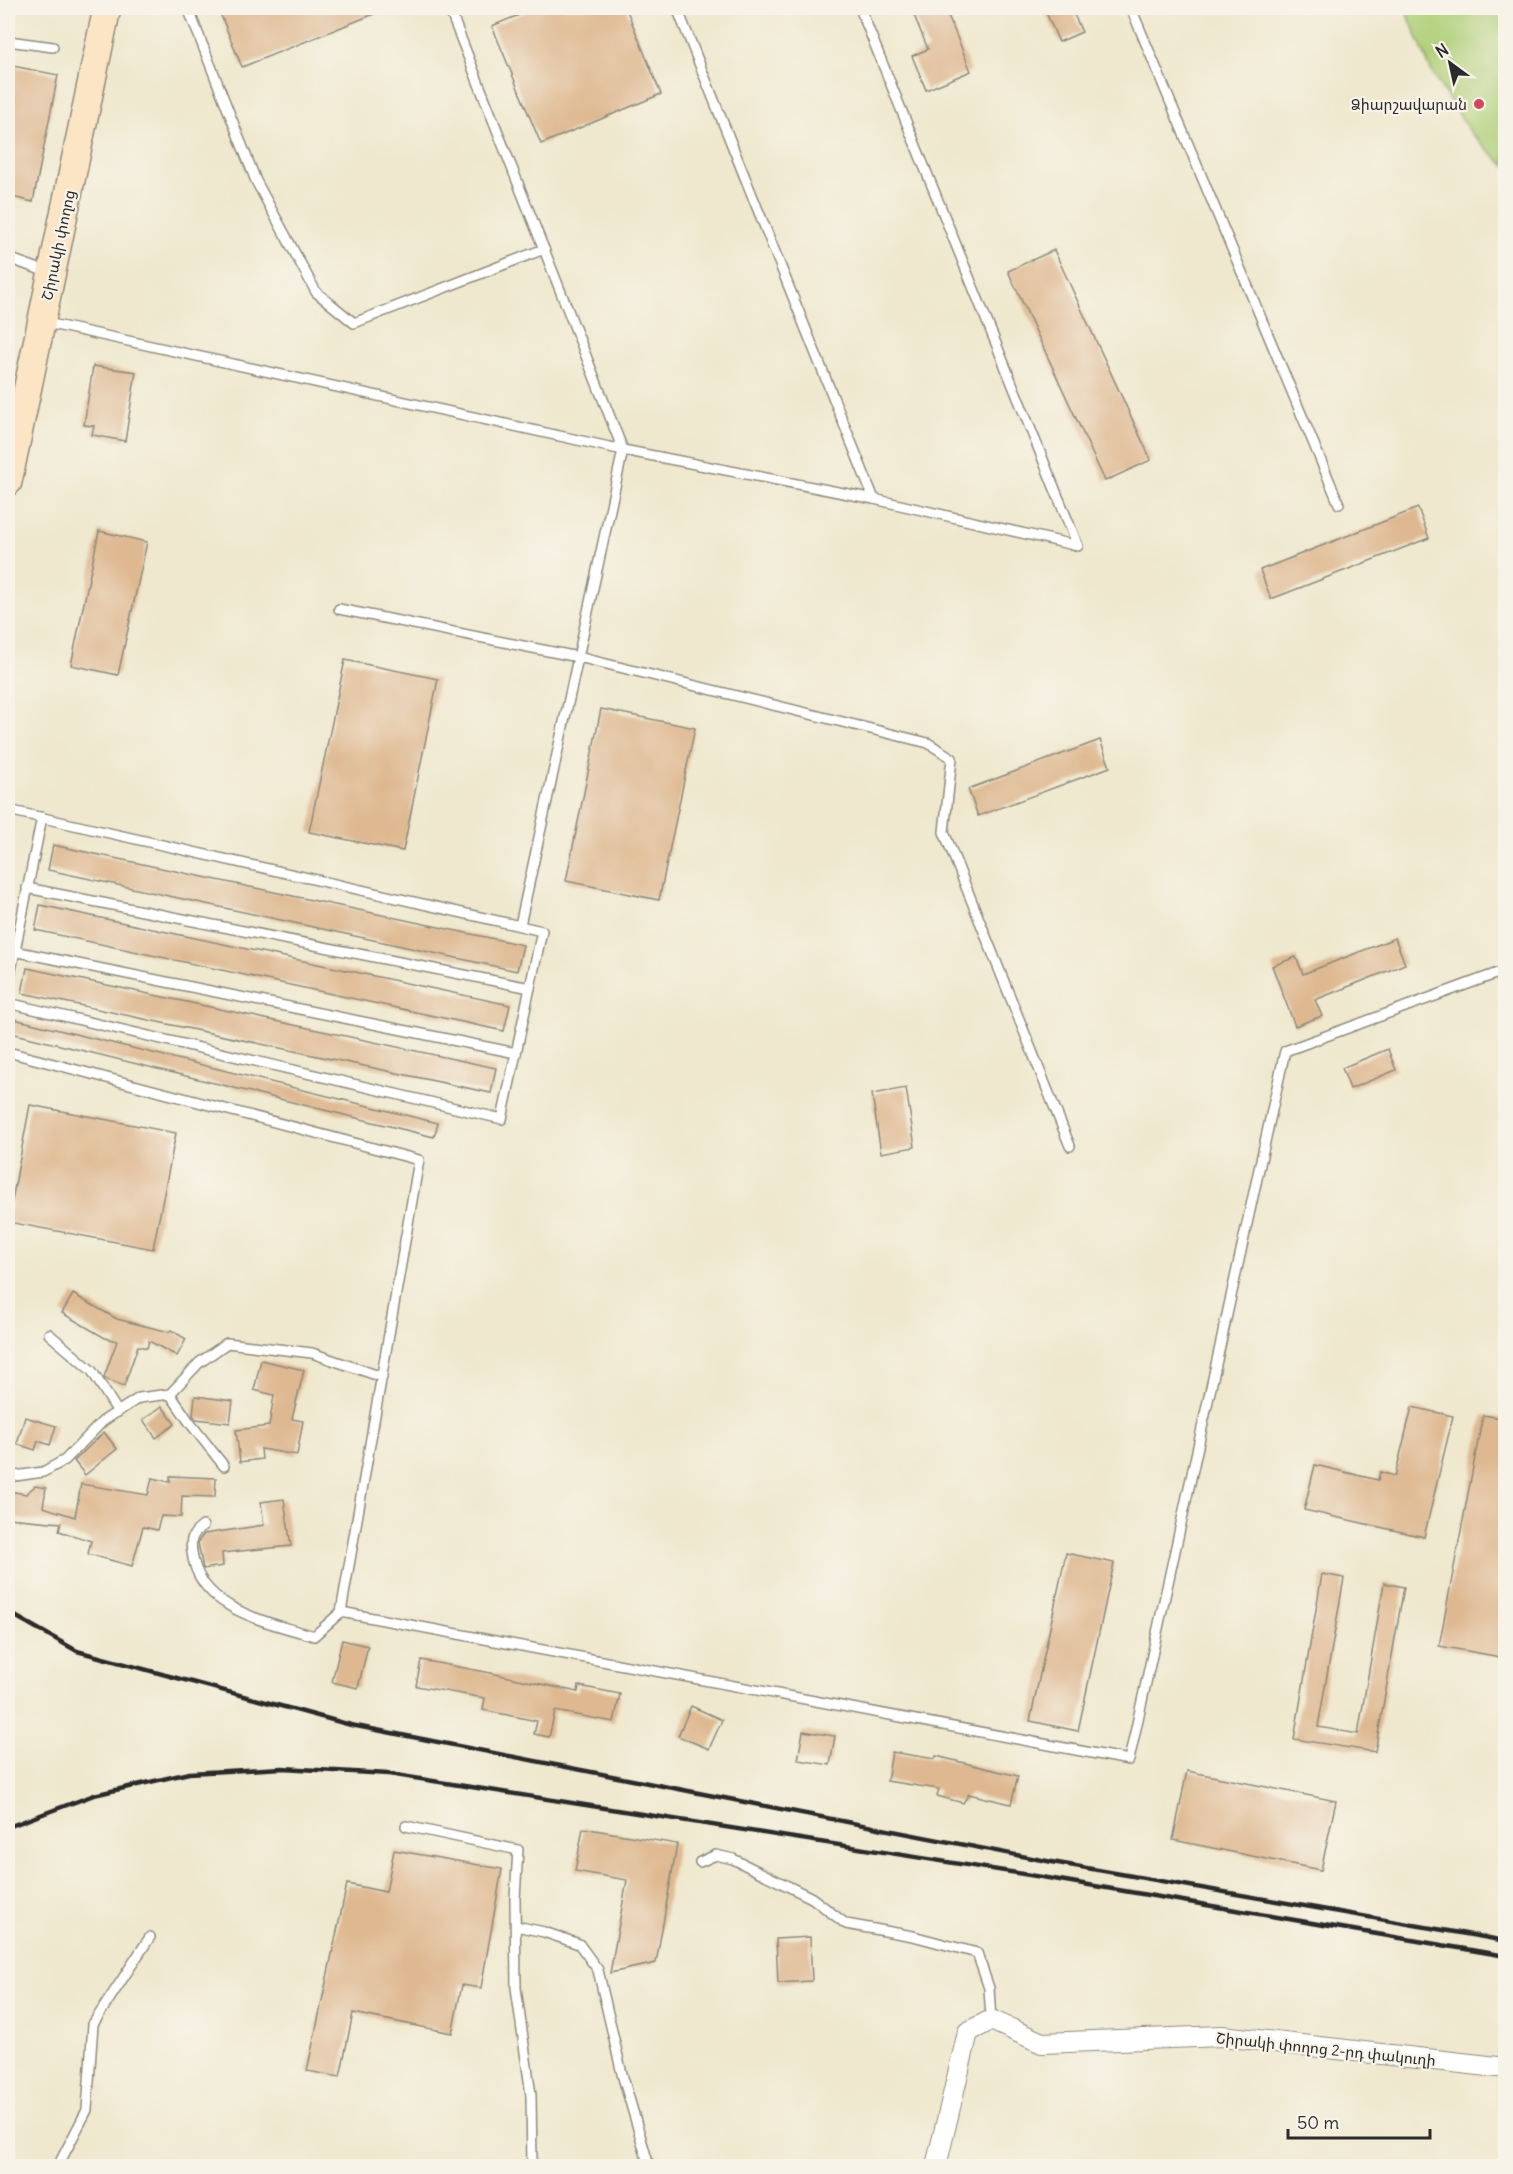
<svg xmlns="http://www.w3.org/2000/svg" width="1513" height="2174" viewBox="0 0 1513 2174" font-family="Delius,'Noto Sans Armenian',sans-serif">
<rect width="100%" height="100%" fill="#f7f3e8"/>
<filter id="ink" filterUnits="userSpaceOnUse"><feTurbulence type="fractalNoise" baseFrequency=".0167" numOctaves="2"/><feDisplacementMap in="SourceGraphic" scale="12" xChannelSelector="R" yChannelSelector="G"/><feConvolveMatrix kernelMatrix="1 2 1 2 8 2 1 2 1" color-interpolation-filters="sRGB"/></filter>
<filter id="wash" filterUnits="userSpaceOnUse"><feTurbulence type="fractalNoise" baseFrequency=".008" numOctaves="4" result="noise"/><feDisplacementMap in="SourceGraphic" scale="24" xChannelSelector="R" yChannelSelector="G"/><feGaussianBlur stdDeviation="1.35" result="paint"/><feColorMatrix in="noise" values="0 0 0 0 0 0 0 0 0 0 0 0 0 0 0 0 0 1.4 0 .05"/><feComposite in="paint" operator="in"/></filter>
<g filter="url(#wash)">
<rect width="100%" height="100%" fill="#efe8ce"/>
<path fill="#aecf77" stroke="#6c7d51" stroke-width="1.5" d="M1405,8H1505V166L1471,133L1433,75Z"/>
<g id="blocks">
<g fill="#deb890">
<path d="M218,8H389L242,67Z"/>
<path d="M536,8H626L661,94L541,144L492,26Z"/>
<path d="M911,8H945L971,71L926,90L912,56L928,49Z"/>
<path d="M1044,8H1071L1082,32L1059,42Z"/>
<path d="M8,65L58,75L33,202L8,196Z"/>
<path d="M1054,250L1151,460L1105,481L1008,271Z"/>
<path d="M93,366L136,372L125,441L92,435L94,426L84,425Z"/>
<path d="M1418,508L1429,538L1271,599L1260,570Z"/>
<path d="M99,531L147,542L118,675L71,665Z"/>
<path d="M345,660L438,679L403,851L309,832Z"/>
<path d="M601,709L695,728L659,900L566,881Z"/>
<path d="M1100,740L1110,767L978,816L968,789Z"/>
<path d="M53,845L523,945L517,971L48,870Z"/>
<path d="M40,905L510,1005L504,1031L35,930Z"/>
<path d="M1395,938L1405,964L1315,1000L1322,1016L1295,1026L1272,966L1296,957L1303,974Z"/>
<path d="M27,968L496,1068L491,1093L22,993Z"/>
<path d="M14,1019L438,1123L434,1137L11,1033Z"/>
<path d="M1388,1049L1396,1070L1350,1089L1342,1068Z"/>
<path d="M906,1088L915,1147L881,1153L872,1094Z"/>
<path d="M30,1105L176,1133L153,1249L8,1222Z"/>
<path d="M73,1294L117,1319L169,1332L171,1330L186,1339L177,1356L149,1341L147,1348L138,1346L124,1386L105,1379L104,1377L117,1341L105,1338L62,1313Z"/>
<path d="M261,1360L304,1370L292,1419L303,1421L297,1455L261,1449L262,1459L240,1462L236,1430L269,1426L274,1395L254,1390Z"/>
<path d="M195,1396L233,1401L230,1423L196,1419L193,1415Z"/>
<path d="M162,1406L175,1424L156,1438L143,1420Z"/>
<path d="M1412,1407L1453,1416L1424,1537L1304,1510L1315,1465L1378,1480L1380,1472L1395,1476Z"/>
<path d="M1483,1415L1506,1419V1658L1439,1646Z"/>
<path d="M25,1417L56,1426L50,1445L38,1441L35,1450L17,1444Z"/>
<path d="M104,1432L117,1449L85,1475L74,1461Z"/>
<path d="M170,1476L216,1478L215,1497L182,1496L181,1517L161,1516L157,1530L143,1527L132,1566L88,1554L91,1541L59,1531L61,1523L8,1518V1491L26,1494L35,1486L46,1488L43,1507L75,1517L81,1484L148,1495L152,1478L170,1482Z"/>
<path d="M284,1499L291,1546L222,1553L223,1566L203,1569L198,1542L204,1534L264,1525L261,1502Z"/>
<path d="M1066,1553L1114,1563L1078,1731L1030,1721Z"/>
<path d="M1322,1574L1344,1578L1318,1727L1358,1734L1384,1583L1404,1587L1375,1752L1294,1739Z"/>
<path d="M342,1640L368,1646L358,1688L332,1682Z"/>
<path d="M421,1660L491,1673L578,1692L579,1686L620,1694L614,1722L555,1711L549,1737L534,1734L537,1721L483,1710L485,1698L416,1686Z"/>
<path d="M691,1706L722,1720L709,1749L678,1736Z"/>
<path d="M803,1731L835,1736L830,1765L798,1760Z"/>
<path d="M892,1752L935,1759L936,1756L1018,1776L1011,1804L969,1794L963,1803L937,1796L939,1789L887,1781Z"/>
<path d="M1187,1771L1336,1801L1321,1870L1173,1840Z"/>
<path d="M583,1828L677,1844L656,1963L610,1973L627,1880L575,1871Z"/>
<path d="M394,1850L502,1869L481,1988L462,1985L452,2033L353,2013L340,2077L307,2071L347,1884L386,1892Z"/>
<path d="M810,1937L812,1981L778,1983L776,1939Z"/>
</g>
</g>
</g>
<g filter="url(#ink)">
<use href="#blocks" fill-opacity="0" stroke="#8d8a7c" stroke-width="1.5"/>
<g fill="none" stroke-linecap="round" stroke-linejoin="round">
<g stroke="#8d8a7c" stroke-width="12">
<g id="lane">
<path d="M188,8L256,181L316,292L354,323L544,249"/>
<path d="M449,8L623,450L520,925"/>
<path d="M677,8L874,499"/>
<path d="M1131,8L1339,504"/>
<path d="M8,41L53,47"/>
<path d="M8,258L50,273"/>
<path d="M42,322L623,450L874,499L1078,546L860,8"/>
<path d="M339,609L578,657L928,743L952,758L944,832L1070,1146"/>
<path d="M8,810L542,931L502,1119L8,1003"/>
<path d="M27,888L530,988"/>
<path d="M14,951L516,1053"/>
<path d="M8,985L42,817"/>
<path d="M8,1052L419,1160L341,1612L314,1636C268,1622 198,1610 192,1552C190,1539 192,1534 203,1526"/>
<path d="M49,1334L92,1371L118,1412"/>
<path d="M170,1394L190,1423L224,1466"/>
<path d="M8,1477L43,1472L65,1460L103,1421L139,1398L170,1394L199,1363L227,1343L312,1353L382,1377"/>
<path d="M341,1612L1129,1760L1285,1051L1506,970"/>
<path d="M406,1826L518,1850L515,1898L516,1988L531,2095L532,2166"/>
<path d="M700,1862L716,1855L733,1859L812,1898L846,1924L913,1936L977,1953L989,1988L991,2020"/>
<path d="M516,1926L544,1932L579,1944L598,1970L622,2074L649,2166"/>
<path d="M58,2166L87,2110L93,2024L150,1937"/>
</g>
</g>
<g stroke="#8d8a7c" stroke-width="22">
<path id="street" d="M936,2166L968,2032L991,2020L1042,2043L1222,2036L1506,2068"/>
</g>
<g stroke="#8d8a7c" stroke-width="30">
<path id="secondary" d="M8,482L107,8"/>
</g>
<use href="#lane" stroke="#fff" stroke-width="9"/>
<use href="#street" stroke="#fff" stroke-width="20"/>
<use href="#secondary" stroke="#fce5c4" stroke-width="27"/>
<g stroke="#2b2b2b" stroke-width="4.5">
<path d="M8,1612L77,1651L351,1725L1052,1862L1506,1941"/>
<path d="M8,1827L94,1795L189,1773L282,1768L389,1774L1042,1877L1506,1956"/>
</g>
</g>
</g>
<circle fill="#d1495b" stroke="#f7f3e8" stroke-width="2" cx="1479" cy="104" r="6"/>
<g text-anchor="middle" dominant-baseline="central" stroke-width="4.5" stroke-linejoin="round" paint-order="stroke">
<g font-size="15" fill="#2b2b2b" stroke="#f7f3e8" text-anchor="end">
<text x="1467" y="104">Ձիարշավարան</text>
</g>
<g font-size="15" fill="#2b2b2b" stroke="#f7f3e8">
<text transform="translate(58 245) rotate(-78)">Շիրակի փողոց</text>
<text transform="translate(1326 2049) rotate(6)">Շիրակի փողոց 2-րդ փակուղի</text>
</g>
</g>
<rect width="1513" height="2174" fill="none" stroke="#f7f3e8" stroke-width="30"/>
<g transform="translate(1450 63) rotate(327)" stroke="#f7f3e8" stroke-width="4.5" paint-order="stroke">
<path d="M0-4.5L10 22L0 15L-10 22Z" fill="#2b2b2b"/>
<text y="-9" font-size="16" font-weight="bold" text-anchor="middle" fill="#2b2b2b">N</text>
</g>
<path d="M1288 2129v9h142v-9" fill="none" stroke="#2b2b2b" stroke-width="3"/>
<text x="1297" y="2129" font-size="18" fill="#2b2b2b" stroke="#f7f3e8" stroke-width="4.5" paint-order="stroke">50 m</text>
</svg>
